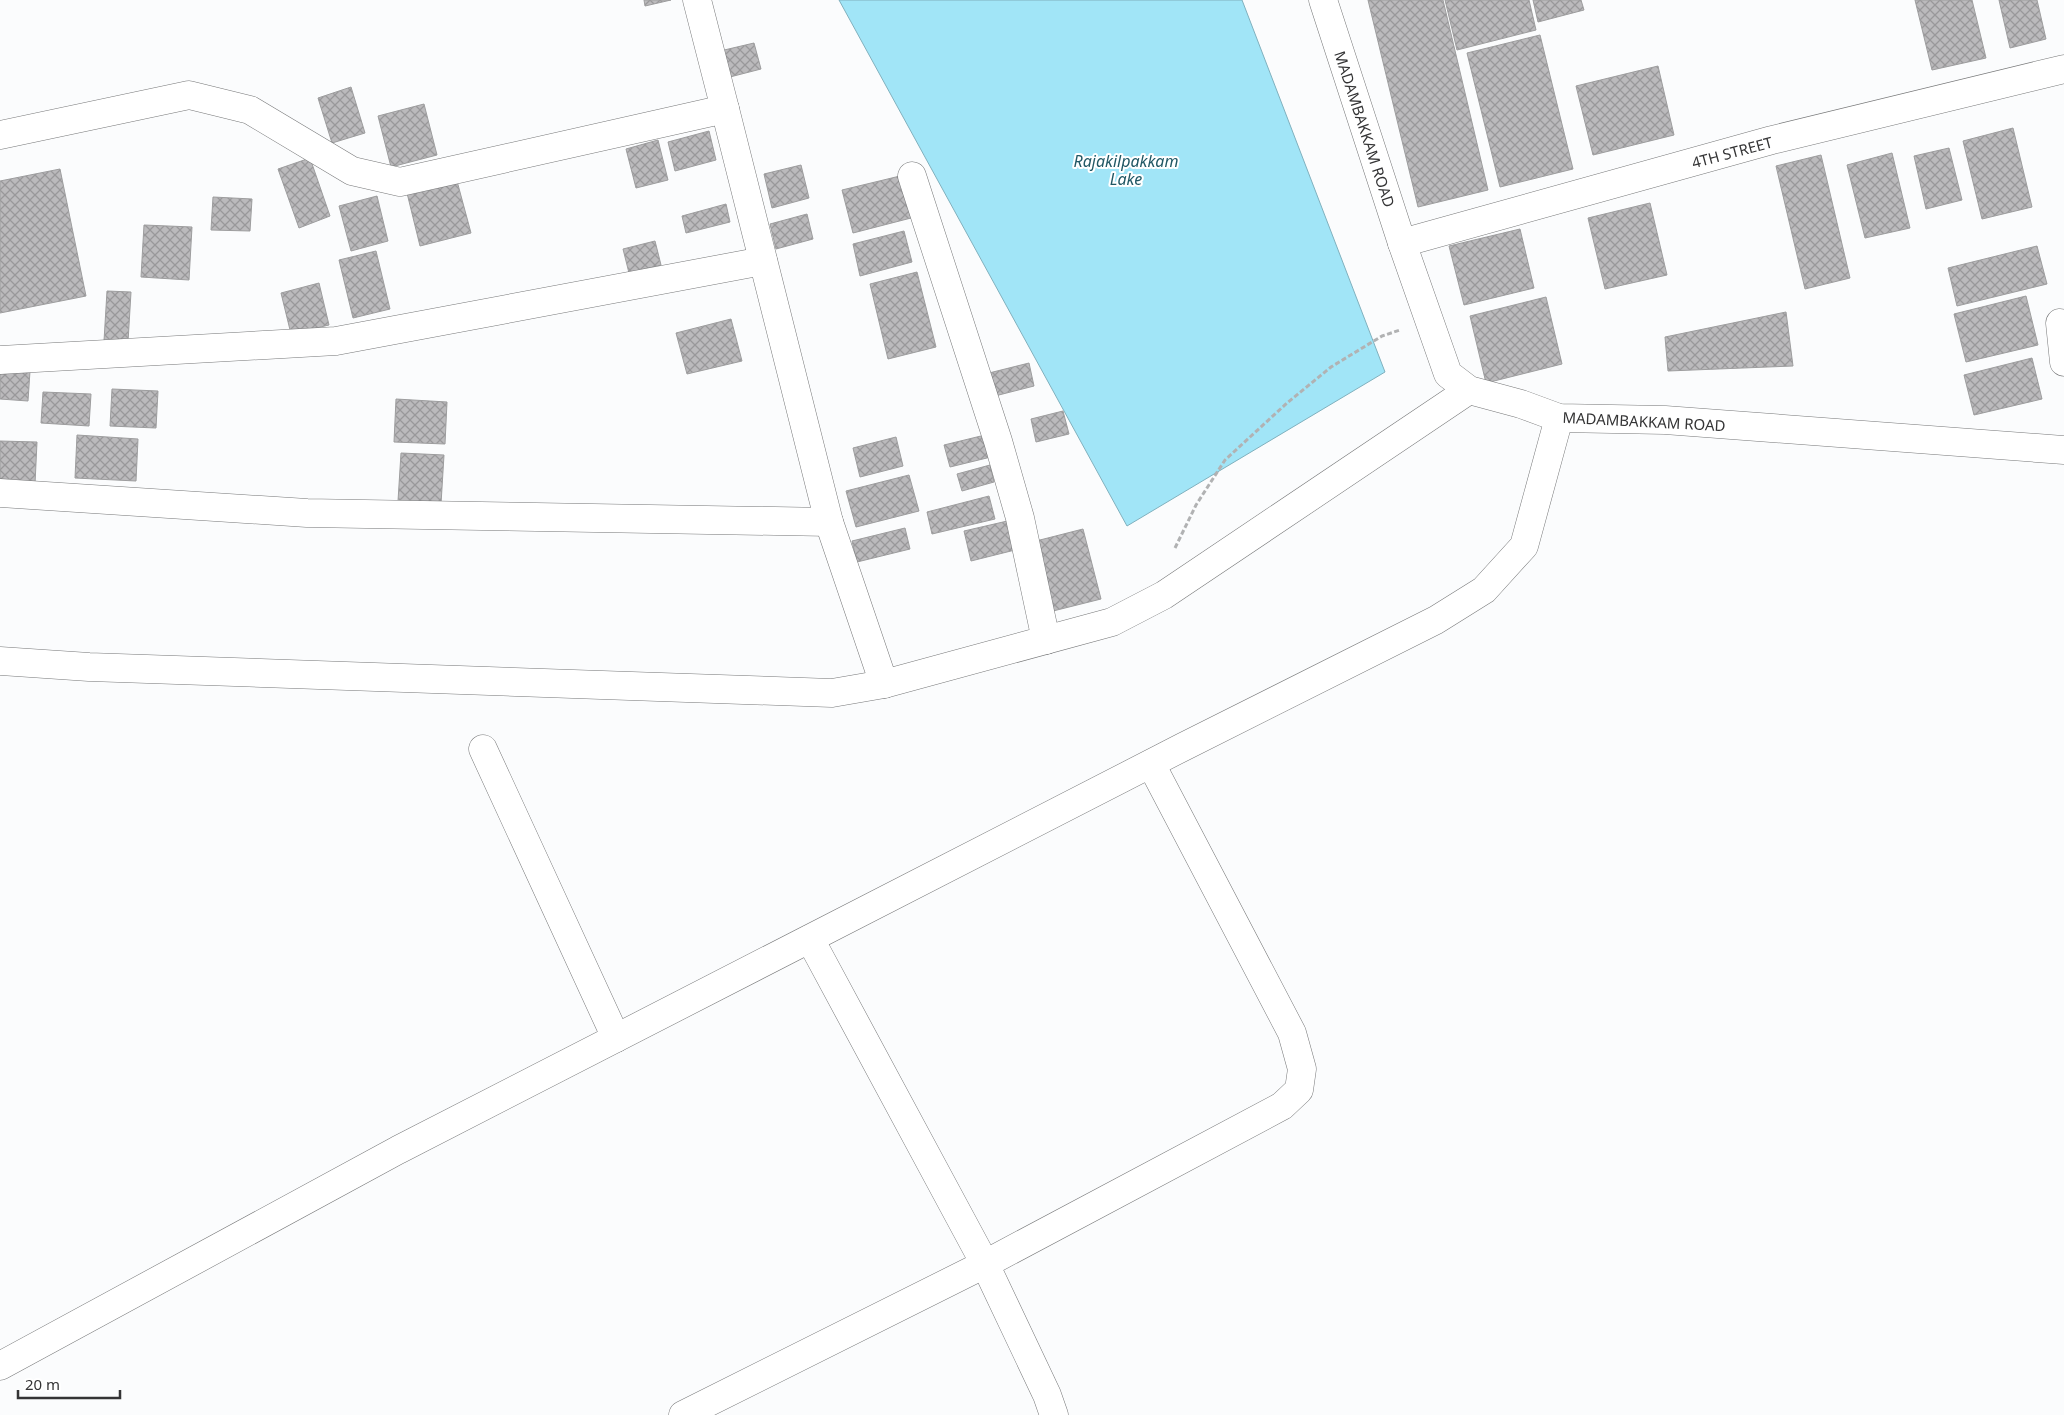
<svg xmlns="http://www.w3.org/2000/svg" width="2064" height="1415" viewBox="0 0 2064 1415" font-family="'Noto Sans',sans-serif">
<defs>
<pattern id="building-cross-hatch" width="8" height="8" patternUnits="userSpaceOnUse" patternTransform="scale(1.25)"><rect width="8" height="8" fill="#bbbabc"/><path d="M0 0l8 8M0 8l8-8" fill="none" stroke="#99989a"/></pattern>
</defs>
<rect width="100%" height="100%" fill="#fbfcfd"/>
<path fill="#a1e5f7" stroke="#80b0bd" d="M839,0H1242L1385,372L1127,526Z"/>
<g fill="url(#building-cross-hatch)" stroke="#9d9d9e">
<path d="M644,0H671L645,6Z"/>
<path d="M1368,0H1443L1488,190L1418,207Z"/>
<path d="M1445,0H1529L1536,30L1457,50Z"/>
<path d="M1533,0H1581L1584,10L1538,22Z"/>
<path d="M1915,0H1972L1986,58L1932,70Z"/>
<path d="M1999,0H2037L2046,39L2010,48Z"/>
<path d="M1540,35L1573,169L1500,187L1467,53Z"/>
<path d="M754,43L761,69L726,78L720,51Z"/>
<path d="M1658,66L1674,135L1593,155L1576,86Z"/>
<path d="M351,87L365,133L332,143L318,98Z"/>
<path d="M424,104L437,155L391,167L378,116Z"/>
<path d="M2013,128L2032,207L1982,219L1963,141Z"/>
<path d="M709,131L716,160L675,171L668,142Z"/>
<path d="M658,140L668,180L636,188L626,149Z"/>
<path d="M1949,148L1962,200L1926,209L1914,156Z"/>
<path d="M1892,153L1910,228L1865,238L1847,165Z"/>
<path d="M1821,155L1850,278L1805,289L1776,166Z"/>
<path d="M310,158L330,216L299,228L278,169Z"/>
<path d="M801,165L809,198L772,208L764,174Z"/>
<path d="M60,169L86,296L0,313V181Z"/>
<path d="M900,176L911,218L853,233L842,190Z"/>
<path d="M457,181L471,233L420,246L407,193Z"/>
<path d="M377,196L388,241L351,251L339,206Z"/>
<path d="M213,197L252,199L250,231L211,230Z"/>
<path d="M1650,203L1667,275L1605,289L1588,218Z"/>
<path d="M726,204L730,222L686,233L682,216Z"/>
<path d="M807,214L813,239L776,249L770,224Z"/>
<path d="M144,225L192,227L189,280L141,277Z"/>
<path d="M1520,229L1534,288L1464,305L1449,246Z"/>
<path d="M904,231L912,262L860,276L853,244Z"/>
<path d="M655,241L661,265L629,273L623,249Z"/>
<path d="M2037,246L2047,284L1957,306L1948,268Z"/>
<path d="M376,251L390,309L353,318L339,260Z"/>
<path d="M917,272L936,347L888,359L870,284Z"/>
<path d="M319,283L329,325L291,334L281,293Z"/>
<path d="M107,291L131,292L128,342L104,341Z"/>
<path d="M2026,296L2038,345L1966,362L1954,314Z"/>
<path d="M1546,297L1562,364L1486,383L1470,316Z"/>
<path d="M1786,312L1793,366L1668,371L1665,337Z"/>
<path d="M731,319L742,361L687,374L676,333Z"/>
<path d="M2032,358L2042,399L1974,415L1964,375Z"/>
<path d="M1029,363L1034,386L991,397L985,374Z"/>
<path d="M0,369L30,371L28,401L0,399Z"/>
<path d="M112,389L158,391L156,428L110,426Z"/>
<path d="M43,392L91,394L89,426L41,423Z"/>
<path d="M396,399L447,402L445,444L394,442Z"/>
<path d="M1063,411L1069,434L1036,442L1031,419Z"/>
<path d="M77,435L138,439L136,481L75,478Z"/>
<path d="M985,435L991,457L950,467L944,445Z"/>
<path d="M896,437L903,466L860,477L853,448Z"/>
<path d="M0,441L37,442L35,484L0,483Z"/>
<path d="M401,453L444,455L441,504L398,501Z"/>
<path d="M990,465L994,482L962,491L957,474Z"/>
<path d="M909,475L919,511L856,527L846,491Z"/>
<path d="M989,496L995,519L932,534L927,512Z"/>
<path d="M1016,519L1023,548L971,561L964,531Z"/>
<path d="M905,528L910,549L857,562L852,541Z"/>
<path d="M1083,529L1101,599L1053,611L1036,541Z"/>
</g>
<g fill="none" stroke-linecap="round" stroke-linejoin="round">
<g stroke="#777879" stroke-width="29">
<g id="minor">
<path d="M697,0L725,109"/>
<path d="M1323,0L1402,243L1448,374L1469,390L1521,404L1559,418L1665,420L2064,450"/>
<path d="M0,135L189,95L250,110L352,171L400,182L725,109L829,522L884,684"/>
<path d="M912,176L998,441L1020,518L1046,640"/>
<path d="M1402,243L1772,140L2064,69"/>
<path d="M2060,323L2064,362"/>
<path d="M0,360L336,341L763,261"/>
<path d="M0,493L307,513L829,522"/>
<path d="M0,661L89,667L832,693L884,684L1112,622L1164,595L1469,390"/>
<path d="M483,749L616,1038"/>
<path d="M0,1366L398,1150L1183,747L1436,620L1484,590L1524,546L1559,418"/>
<path d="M683,1415L985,1264L810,939"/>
<path d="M1054,1415L1047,1395L985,1264L1282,1106L1299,1090L1302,1069L1292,1033L1151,764"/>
</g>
</g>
<path stroke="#b1b2b3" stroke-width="3" stroke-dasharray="5 2.5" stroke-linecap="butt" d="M1175,548L1196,505L1225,460L1287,403L1331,367L1382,336L1400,330"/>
<use href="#minor" stroke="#fff" stroke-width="28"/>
</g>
<g text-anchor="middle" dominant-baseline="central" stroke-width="4" stroke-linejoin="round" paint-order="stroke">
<g font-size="15" fill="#343435" stroke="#fff">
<text transform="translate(1365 129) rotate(72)">MADAMBAKKAM ROAD</text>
<text transform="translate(1732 152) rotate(-15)">4TH STREET</text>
<text transform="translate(1644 421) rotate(3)">MADAMBAKKAM ROAD</text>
</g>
<g font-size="16" font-style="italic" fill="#215865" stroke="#fff">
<text x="1126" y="161">Rajakilpakkam<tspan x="1126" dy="18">Lake</tspan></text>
</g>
</g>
<path d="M18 1390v8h102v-8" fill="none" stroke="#343435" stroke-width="2.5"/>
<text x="25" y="1390" font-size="15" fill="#343435" stroke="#ffffff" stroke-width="4" paint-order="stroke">20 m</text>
</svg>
